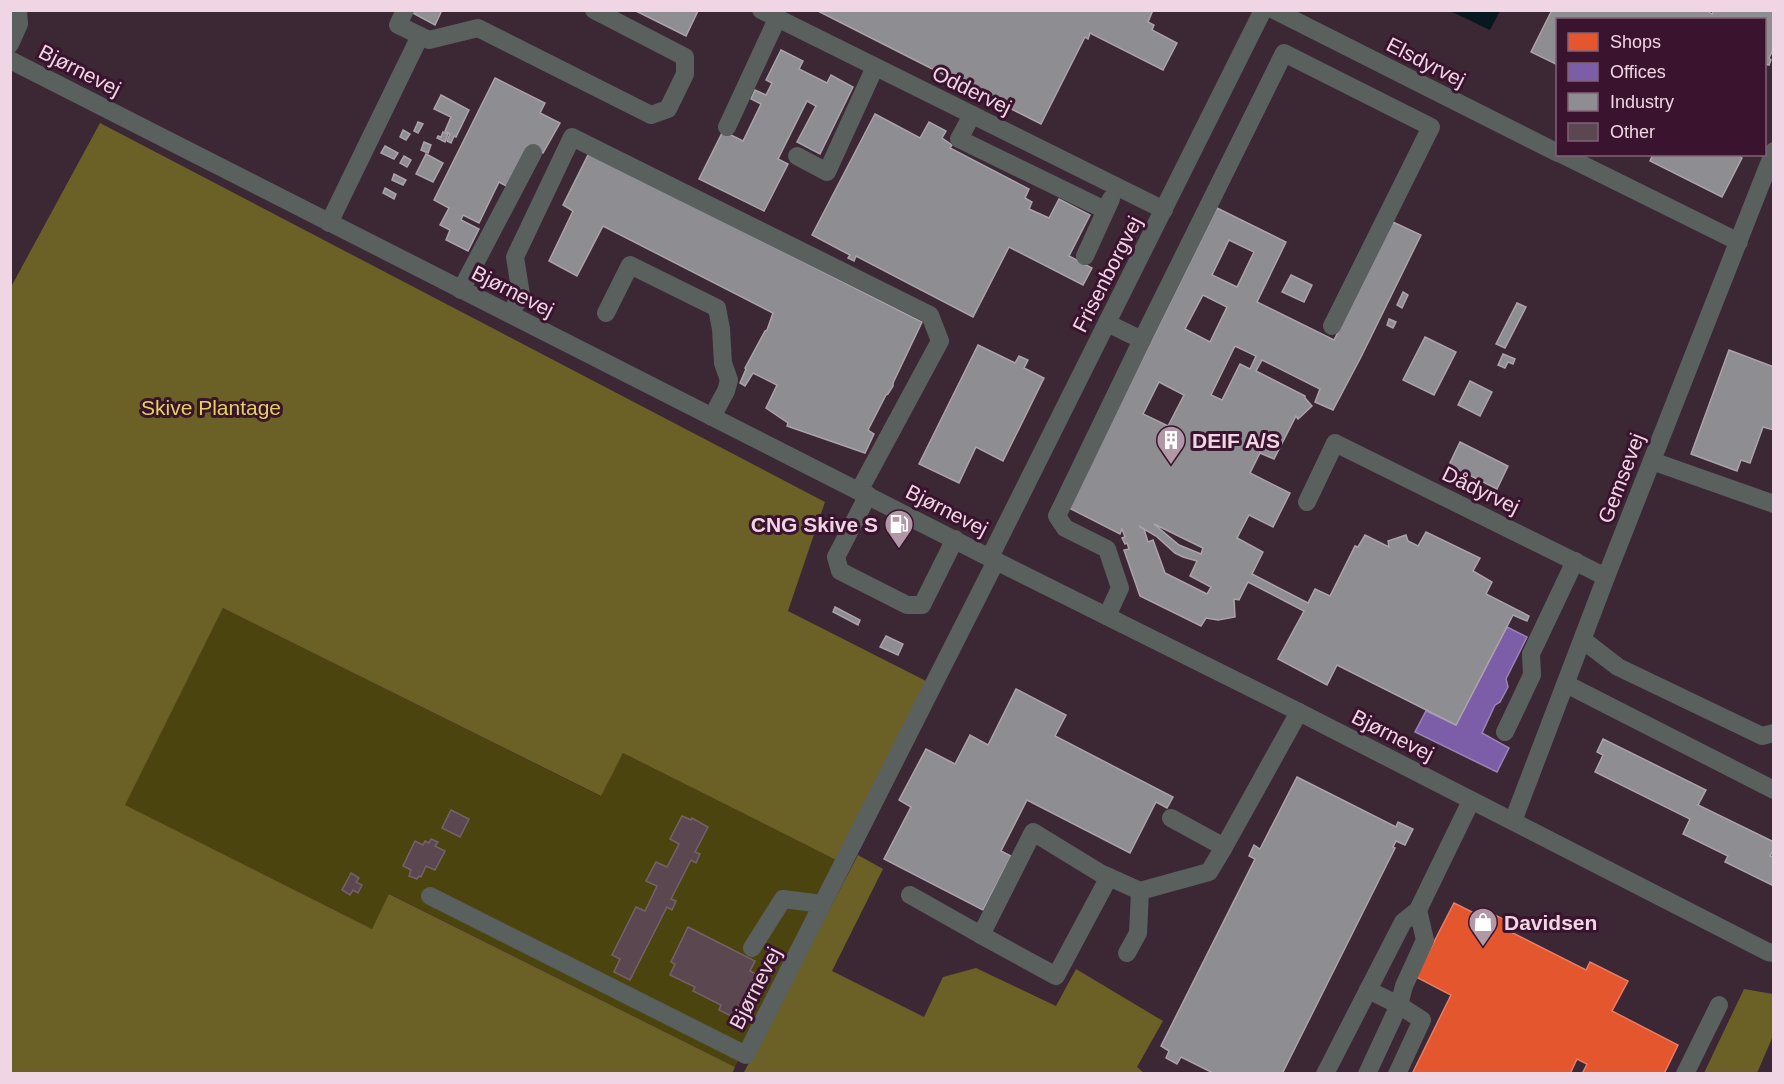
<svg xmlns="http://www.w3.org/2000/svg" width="1784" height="1084" viewBox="0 0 1784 1084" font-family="Helvetica,sans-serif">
<rect width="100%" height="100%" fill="#3c2735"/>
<path fill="#4c440f" d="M223,608L600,796L623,753L838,861L735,1067L390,894L372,929L124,805Z"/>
<g fill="#6b6025">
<path d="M100,123L825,502L788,611L928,682L838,861L623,753L601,796L223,608L125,805L372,929L389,894L735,1067L732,1074H11V287Z"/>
<path d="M858,855L883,869L832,971L924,1017L943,977L976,968L1056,1006L1076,969L1163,1021L1137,1067L1144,1073L743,1074Z"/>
<path d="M1744,989L1773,994V1036L1757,1073H1704Z"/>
</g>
<path fill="#08181f" d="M1450,11H1500L1490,30Z"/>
<path fill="#e4572e" stroke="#e87d65" stroke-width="1.5" d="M1454,903L1488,920L1491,913L1509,922L1505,929L1586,970L1590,962L1628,981L1612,1011L1678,1045L1664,1074H1582L1587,1064L1577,1059L1570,1074H1412L1451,995L1416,977Z"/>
<path fill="#7b5ea7" stroke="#9e82b9" stroke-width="1.5" d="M1507,627L1527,637L1506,679L1508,687L1500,702L1495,705L1482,733L1509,748L1497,772L1415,732L1426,711L1456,725Z"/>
<g fill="#8d8d92" stroke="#aba3ab" stroke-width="1.5" fill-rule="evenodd">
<path d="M411,10H442L435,25L411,12Z"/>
<path d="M634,10H697L698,11L686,36Z"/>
<path d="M816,10H1153L1148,22L1154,25L1152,30L1177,43L1163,70L1090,33L1088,39L1085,37L1041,124Z"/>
<path d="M1552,10H1706L1712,14L1714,10H1774V48L1769,58L1771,60L1769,65L1765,64L1764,66V20H1558V65L1531,52Z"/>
<path d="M781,50L803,61L799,69L827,83L831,75L853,87L820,154L797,142L816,106L807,101L778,159L788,164L764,211L699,179L723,131L743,141L761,104L751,99L755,90L766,95L772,83L766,80Z"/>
<path d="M495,78L545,103L540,113L560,123L543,153L528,146L508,187L499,182L479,223L463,215L461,220L479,229L468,251L446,240L450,230L440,225L449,208L434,200Z"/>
<path d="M441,95L469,110L456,137L454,136L451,143L447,141L450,134L445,131L451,117L434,109Z"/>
<path d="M875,114L920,138L929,122L946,131L942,138L952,145L950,148L1029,189L1025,198L1032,202L1029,209L1049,218L1059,199L1090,215L1069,256L1092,268L1083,285L1009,247L973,317L856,256L854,261L848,258L850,255L812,235Z"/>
<path d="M418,122L423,124L418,133L414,131Z"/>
<path d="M403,130L410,134L406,140L400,137Z"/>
<path d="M443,132L448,134L445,142L437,138L438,136L441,137Z"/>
<path d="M424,142L431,145L428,153L421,150Z"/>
<path d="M385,146L398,153L394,159L381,153Z"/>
<path d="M589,153L922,322L893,383V386L888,394L886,395L868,430L874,434L865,453L787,426L788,423L766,408L777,385L753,373L745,386L740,383L746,369L745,368L765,331L767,330L773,313L603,226L577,276L549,261L573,211L563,205Z"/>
<path d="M426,154L443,163L433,182L416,174Z"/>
<path d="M1653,154H1736L1742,158L1722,197L1650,161Z"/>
<path d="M404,156L411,160L407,167L400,163Z"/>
<path d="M394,174L406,180L403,185L392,180Z"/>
<path d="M385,188L396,194L394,199L383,193Z"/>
<path d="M1217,208L1286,242L1257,302L1334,340L1393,222L1421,235L1361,357L1333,410L1315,402L1320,389L1262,360L1256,371L1305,396V398L1312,406L1298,419L1296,416L1274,459L1260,453L1250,473L1290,493L1273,527L1249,515L1237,538L1263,552L1252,574L1308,603L1315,589L1330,596L1355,546L1358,547L1365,535L1389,547L1388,541L1406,535L1408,541L1418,546L1426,532L1480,558L1473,571L1492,582L1486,594L1529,616L1527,621L1513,615L1456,725L1337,665L1327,685L1278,659L1304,611L1248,582L1239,600L1234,599L1235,617L1218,620L1206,618L1201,626L1140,596L1124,550L1129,549L1127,543L1125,544L1122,538L1125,537L1122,529L1120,534L1069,508ZM1229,240L1254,252L1237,287L1212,275ZM1203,295L1227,307L1210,342L1185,329ZM1235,346L1256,356L1250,369L1240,364L1222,400L1211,395ZM1159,382L1184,395L1168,426L1143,414ZM1154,524L1203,548L1201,554L1179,545ZM1139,526L1156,536L1175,553L1183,557L1197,561L1190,576L1211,587L1207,594L1165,573L1153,540L1148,542L1144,529Z"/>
<path d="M1291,275L1312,285L1304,302L1282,292Z"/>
<path d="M1403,292L1408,295L1402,308L1397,305Z"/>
<path d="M1517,303L1526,307L1505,348L1496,344Z"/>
<path d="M1389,319L1396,322L1393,328L1387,325Z"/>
<path d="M1425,337L1456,352L1434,395L1403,380Z"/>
<path d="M978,345L1015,363L1019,356L1028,360L1024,368L1044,378L1003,461L976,447L959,483L919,464Z"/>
<path d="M1729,350L1774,367V430L1763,427L1750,463L1741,460L1737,471L1691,454Z"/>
<path d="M1503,354L1515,359L1513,364L1508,362L1505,368L1498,365Z"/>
<path d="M1470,381L1492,392L1480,416L1458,405Z"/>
<path d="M1460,442L1508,466L1497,489L1449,465Z"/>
<path d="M835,607L860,620L858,625L833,612Z"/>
<path d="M886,636L903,644L898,655L880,647Z"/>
<path d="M1016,689L1066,715L1055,736L1173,797L1167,808L1156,802L1130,853L1027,800L1001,851L1011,856L983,910L884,859L911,807L899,800L926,749L955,764L970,735L988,745Z"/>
<path d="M1603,739L1706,790L1698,805L1774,842V849L1770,856L1774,857V886L1725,862L1728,856L1683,834L1690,819L1595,772L1603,755L1597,752Z"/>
<path d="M1297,777L1396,827L1398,822L1413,829L1405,845L1396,841L1393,847L1395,848L1282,1074H1215L1181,1057L1177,1064L1166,1058L1169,1051L1161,1046L1255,859L1249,856L1254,845L1260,849Z"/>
</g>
<g fill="#5a474f" stroke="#75616a" stroke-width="1.5">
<path d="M451,810L469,819L460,837L442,828Z"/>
<path d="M682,816L691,820L692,818L708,827L695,852L700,854L696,863L691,860L671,899L676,901L672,910L667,907L630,980L614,972L620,959L612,955L636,907L645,911L657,886L646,881L656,862L667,867L679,844L670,839Z"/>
<path d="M431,839L438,842L435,846L445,851L435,870L426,866L421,877L419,876L417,879L409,876L411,870L403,866L415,841L423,845L425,841L429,843Z"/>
<path d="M351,873L359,878L356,882L362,885L358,893L353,890L350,895L342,890Z"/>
<path d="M688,927L755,961L750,971L758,975L755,981L759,983L744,1013L736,1008L731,1016L719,1010L721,1005L693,991L695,987L670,975L675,964L671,962Z"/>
</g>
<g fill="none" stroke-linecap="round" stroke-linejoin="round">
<g stroke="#59605d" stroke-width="18">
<path d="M405,10L398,25L429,40L478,28L651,115L668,109L685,74V57L594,10"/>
<path d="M761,10L1164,210"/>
<path d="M1274,10L1558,153"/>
<path d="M10,44L19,24L18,10"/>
<path d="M10,60L996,561L1299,712L1768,952L1774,953"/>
<path d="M972,115L959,139L1105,210"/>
<path d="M727,127L777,19"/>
<path d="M1561,154L1739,242"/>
<path d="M797,156L827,172L875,67"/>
<path d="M329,223L420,36"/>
<path d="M1085,256L1111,199"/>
<path d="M461,290L533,153"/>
<path d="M606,313L630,265L717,308L721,329L723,363L729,380L726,391L712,417"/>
<path d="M510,314L521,295L515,257L572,137L930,315L940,341L859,491"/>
<path d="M1107,323L1142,340L1284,53L1431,127L1332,326"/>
<path d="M1652,461L1774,504"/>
<path d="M868,495L836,557L840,571L907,605H922L955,539"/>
<path d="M1307,502L1335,443L1606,577"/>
<path d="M990,557L1263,10"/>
<path d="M1107,616L1120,588L1107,549L1065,528L1057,516L1142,340"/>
<path d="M1583,640L1618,667L1762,736L1774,733"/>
<path d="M1566,684L1774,790"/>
<path d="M1505,732L1532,675L1531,654L1575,561"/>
<path d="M1171,818L1224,847L1299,712"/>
<path d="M1513,821L1606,577L1774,151"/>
<path d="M910,895L981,935L1033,832L1100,873L1140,891L1209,872L1224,847"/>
<path d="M430,896L746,1055L996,561"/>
<path d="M981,935L1056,976L1109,877"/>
<path d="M752,948L783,899L822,904"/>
<path d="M1127,953L1138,933L1140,891"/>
<path d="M1368,990L1399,1005L1422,1020L1397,1074"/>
<path d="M1325,1074L1403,922L1418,910L1471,801"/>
<path d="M1367,1074L1399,1005L1404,986L1425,940L1418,910"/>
<path d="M1685,1074L1719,1005"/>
</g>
</g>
<defs>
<g id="building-pin" transform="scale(1.5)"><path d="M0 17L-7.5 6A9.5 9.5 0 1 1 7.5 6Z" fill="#b198a7" stroke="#3a142e"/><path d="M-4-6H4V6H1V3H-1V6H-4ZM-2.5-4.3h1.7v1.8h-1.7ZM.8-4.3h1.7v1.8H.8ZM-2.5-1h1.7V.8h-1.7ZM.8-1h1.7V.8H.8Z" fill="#fff"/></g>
<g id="fuel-pin" transform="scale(1.5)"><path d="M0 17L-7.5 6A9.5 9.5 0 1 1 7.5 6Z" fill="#b198a7" stroke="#3a142e"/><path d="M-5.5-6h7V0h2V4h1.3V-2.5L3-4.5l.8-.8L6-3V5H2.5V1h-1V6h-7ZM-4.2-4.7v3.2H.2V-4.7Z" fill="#fff"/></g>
<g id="shop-pin" transform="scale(1.5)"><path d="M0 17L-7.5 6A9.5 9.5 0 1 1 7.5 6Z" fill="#b198a7" stroke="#3a142e"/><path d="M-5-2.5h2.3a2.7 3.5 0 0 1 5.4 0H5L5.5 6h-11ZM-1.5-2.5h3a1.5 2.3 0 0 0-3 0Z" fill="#fff"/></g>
</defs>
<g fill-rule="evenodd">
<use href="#building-pin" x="1171" y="440"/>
<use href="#fuel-pin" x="899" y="524"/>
<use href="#shop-pin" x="1483" y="922"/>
</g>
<g text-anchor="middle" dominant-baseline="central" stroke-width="6" stroke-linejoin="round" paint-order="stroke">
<g font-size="21" fill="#f0d5e4" stroke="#3a142e">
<text transform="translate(1426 62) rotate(27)">Elsdyrvej</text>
<text transform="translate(80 70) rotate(27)">Bjørnevej</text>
<text transform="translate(972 90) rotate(26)">Oddervej</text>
<text transform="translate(1107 274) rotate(-63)">Frisenborgvej</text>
<text transform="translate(513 291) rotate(27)">Bjørnevej</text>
<text transform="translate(1621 478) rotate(-69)">Gemsevej</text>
<text transform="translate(1481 490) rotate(26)">Dådyrvej</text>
<text transform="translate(947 510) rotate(27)">Bjørnevej</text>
<text transform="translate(1393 735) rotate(27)">Bjørnevej</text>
<text transform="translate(755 988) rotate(-63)">Bjørnevej</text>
</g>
<g font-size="21" fill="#e3d357" stroke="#3a142e">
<text x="211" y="407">Skive Plantage</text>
</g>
<g font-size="21" font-weight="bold" fill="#f0d5e4" stroke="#3a142e" text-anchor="start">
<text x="1192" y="440">DEIF A/S</text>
<text x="878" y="524" text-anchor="end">CNG Skive S</text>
<text x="1504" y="922">Davidsen</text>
</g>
</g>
<rect width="1784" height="1084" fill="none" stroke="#f0d5e4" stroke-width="24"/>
<rect x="1556" y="18" width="210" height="138" fill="#3a142e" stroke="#836177" stroke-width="1.5"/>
<rect x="1568" y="33" width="30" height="18" fill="#e4572e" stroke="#836177" stroke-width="1.5"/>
<text x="1610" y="48" font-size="18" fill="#f0d5e4">Shops</text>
<rect x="1568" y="63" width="30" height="18" fill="#7b5ea7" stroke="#836177" stroke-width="1.5"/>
<text x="1610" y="78" font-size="18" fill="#f0d5e4">Offices</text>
<rect x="1568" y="93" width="30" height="18" fill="#8d8d92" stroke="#836177" stroke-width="1.5"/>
<text x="1610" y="108" font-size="18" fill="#f0d5e4">Industry</text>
<rect x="1568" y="123" width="30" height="18" fill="#5a474f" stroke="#836177" stroke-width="1.5"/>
<text x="1610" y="138" font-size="18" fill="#f0d5e4">Other</text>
</svg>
